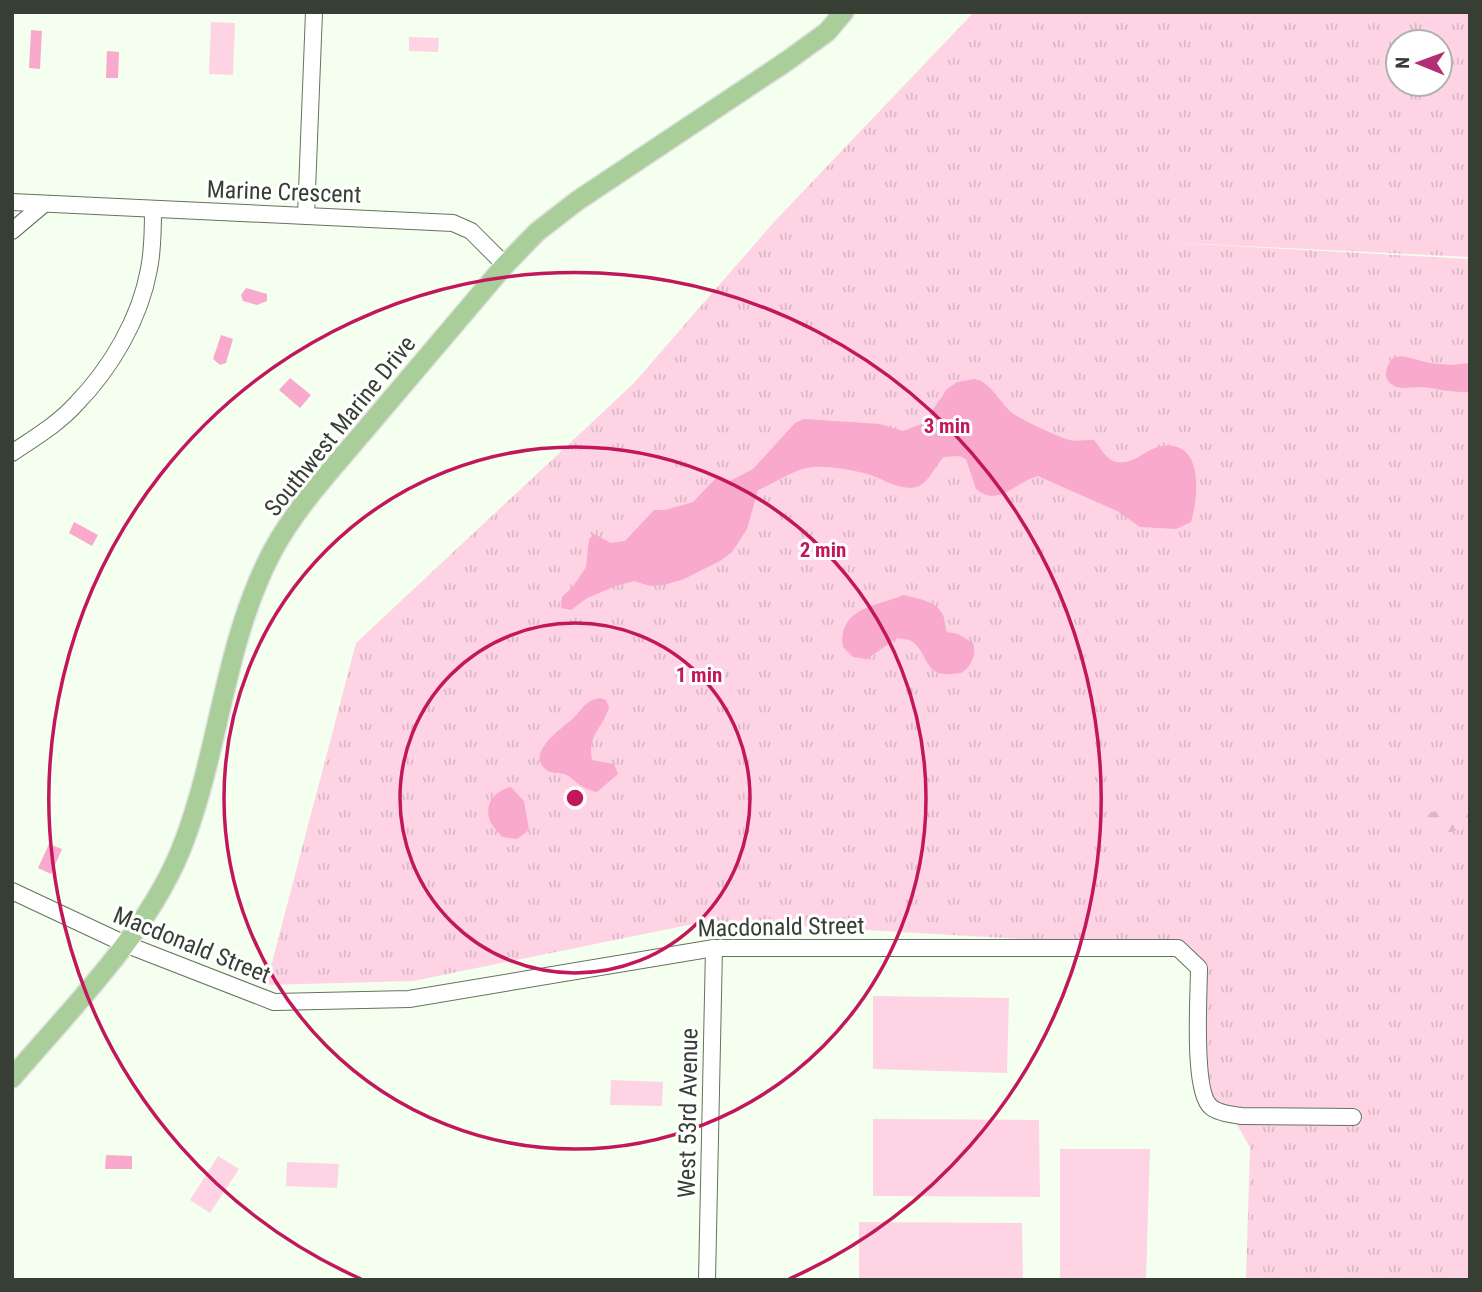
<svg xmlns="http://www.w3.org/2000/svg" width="1482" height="1292" viewBox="0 0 1482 1292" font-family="'Roboto Condensed',sans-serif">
<defs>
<pattern id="grass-tufts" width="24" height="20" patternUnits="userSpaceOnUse" patternTransform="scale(1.75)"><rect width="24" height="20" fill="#fed4e5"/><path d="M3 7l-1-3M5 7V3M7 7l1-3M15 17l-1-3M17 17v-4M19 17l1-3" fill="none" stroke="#dab7c5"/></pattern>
<pattern id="forest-firs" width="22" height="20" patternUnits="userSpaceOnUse" patternTransform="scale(1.75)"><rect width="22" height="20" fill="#fed4e5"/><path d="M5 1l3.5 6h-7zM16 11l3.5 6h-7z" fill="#dab7c5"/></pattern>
</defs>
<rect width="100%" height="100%" fill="#f4ffef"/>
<path fill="url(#grass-tufts)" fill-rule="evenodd" d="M974,12H1470V257L1159,242L1470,259V1280H1246L1250,1147L1231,1115L1201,1091L1199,968L1178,948L708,921L413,981L266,985L356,643L633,384L774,222ZM1398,42H1440V84H1398Z"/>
<path fill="url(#forest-firs)" d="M1470,796V826L1451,832L1425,833L1421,817Z"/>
<g fill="#fed4e5">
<path d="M211,22L235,23L233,75L209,74Z"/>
<path d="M409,37L439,38L438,52L409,51Z"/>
<path d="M873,996L1009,998L1007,1073L873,1069Z"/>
<path d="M611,1080L663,1082L662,1106L610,1105Z"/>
<path d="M873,1119L1039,1120L1040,1197L873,1196Z"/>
<path d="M1060,1149H1150L1146,1280H1060Z"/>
<path d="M218,1156L239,1169L210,1213L190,1200Z"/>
<path d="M287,1162L339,1164L337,1188L286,1186Z"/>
<path d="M859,1222L1022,1223L1023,1280H859Z"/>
</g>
<g fill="#f9a9cc">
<path d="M31,30L42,31L40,69L29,68Z"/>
<path d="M107,51L119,52L118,78H106Z"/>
<path d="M246,288L267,294V301L257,305L243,301L241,295Z"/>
<path d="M221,335L233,339L226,363L220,365L213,359Z"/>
<path d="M1402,356L1430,363L1452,365L1470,363V392C1452,392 1441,390 1424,387C1412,386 1394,393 1387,379C1384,371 1388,364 1393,358Z"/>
<path d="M290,378L311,395L300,408L279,390Z"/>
<path d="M975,379C990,382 1000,402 1011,412C1019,419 1055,435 1066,439C1074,442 1085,440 1094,440C1100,447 1107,461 1117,462C1135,465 1146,448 1162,446C1205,440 1198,498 1191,522L1176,529L1140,527L1117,511L1038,476C1015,482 999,508 976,489L966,459L959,456L944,457C935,465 930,481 919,486C903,493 882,478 867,474C851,470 830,466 813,467C795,468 775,483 758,490L747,529L732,552L720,561L684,579L664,585L650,586L634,581L616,586L587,598L571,610L561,608L562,597L574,585L586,567L589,539L594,534L611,543L625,541L654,510H665L693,502L716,478L728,482L753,469L795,423L804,419L880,424L903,431L924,423L947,389L957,382Z"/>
<path d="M74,522L98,535L92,546L69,533Z"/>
<path d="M904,595C918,599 936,600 943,615C945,620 945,627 947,632L958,634L973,643C975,651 975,656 970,664C966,671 961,674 953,674C924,677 929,655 913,642C909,639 902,639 897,638L867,659L853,657L843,647C838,608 876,606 904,595Z"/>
<path d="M600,698L606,700L609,707C603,729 587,734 592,760L614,764L618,774L597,792C577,788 575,778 564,774C558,772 554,774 548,771C523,755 561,729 571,720C583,710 583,701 600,698Z"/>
<path d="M511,787L524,801L529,830L517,839L502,837C498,832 490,824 489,818C485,801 497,790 511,787Z"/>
<path d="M49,844L62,849L51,874L38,868Z"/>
<path d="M106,1155L132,1156V1169H105Z"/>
</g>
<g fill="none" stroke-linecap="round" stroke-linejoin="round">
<g stroke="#64745d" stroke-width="18">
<g id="minor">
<path d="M12,202L453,223L471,231L505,265"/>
<path d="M306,216L314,12"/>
<path d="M12,231L44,204"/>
<path d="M12,453C34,438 58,424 76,404C111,368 140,319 149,269C153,249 153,229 153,210"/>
<path d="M12,891L125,944L274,1002L409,999L714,948H1178L1199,968C1199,994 1192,1092 1211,1107C1218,1113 1233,1115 1242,1116L1353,1117"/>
<path d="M707,1280L714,948"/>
</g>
</g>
<g stroke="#dfe0df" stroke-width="22">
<path id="major" d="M12,1078C73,1006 153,928 185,839C220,745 225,641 272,552C296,507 333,468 365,430C412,375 459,320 505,265L537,232L577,201L787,61L827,32L844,12"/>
</g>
<use href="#minor" stroke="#fff" stroke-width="16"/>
<use href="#major" stroke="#aace9a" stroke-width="19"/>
</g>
<g fill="none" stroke="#c2185b" stroke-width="3.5">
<circle cx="575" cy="798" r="175"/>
<circle cx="575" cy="798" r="351"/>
<path d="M361 1279A526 526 0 1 1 789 1279"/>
</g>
<g text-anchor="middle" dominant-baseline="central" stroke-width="6" stroke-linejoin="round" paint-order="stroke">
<g font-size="24" fill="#373e34" stroke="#fff">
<text transform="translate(284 192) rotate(2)">Marine Crescent</text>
<text transform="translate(340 426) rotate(-51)">Southwest Marine Drive</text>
<text transform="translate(781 927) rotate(-1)">Macdonald Street</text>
<text transform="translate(192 945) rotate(22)">Macdonald Street</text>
<text transform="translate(688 1113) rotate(-89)">West 53rd Avenue</text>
</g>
</g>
<circle cx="575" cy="798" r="10" fill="#c2185b" stroke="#fff" stroke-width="3.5"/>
<g font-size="21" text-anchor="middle" font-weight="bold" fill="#c2185b" stroke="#fff" stroke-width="6" stroke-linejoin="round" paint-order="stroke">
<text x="947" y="433">3 min</text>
<text x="823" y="557">2 min</text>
<text x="699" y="682">1 min</text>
</g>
<rect width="1482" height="1292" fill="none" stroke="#373e34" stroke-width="28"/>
<g transform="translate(1419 63) rotate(271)"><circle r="33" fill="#ffffff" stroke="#afb2ae" stroke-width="2"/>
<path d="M0-5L12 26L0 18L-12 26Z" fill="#b22f76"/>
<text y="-10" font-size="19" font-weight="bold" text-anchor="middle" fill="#373e34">N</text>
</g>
</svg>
